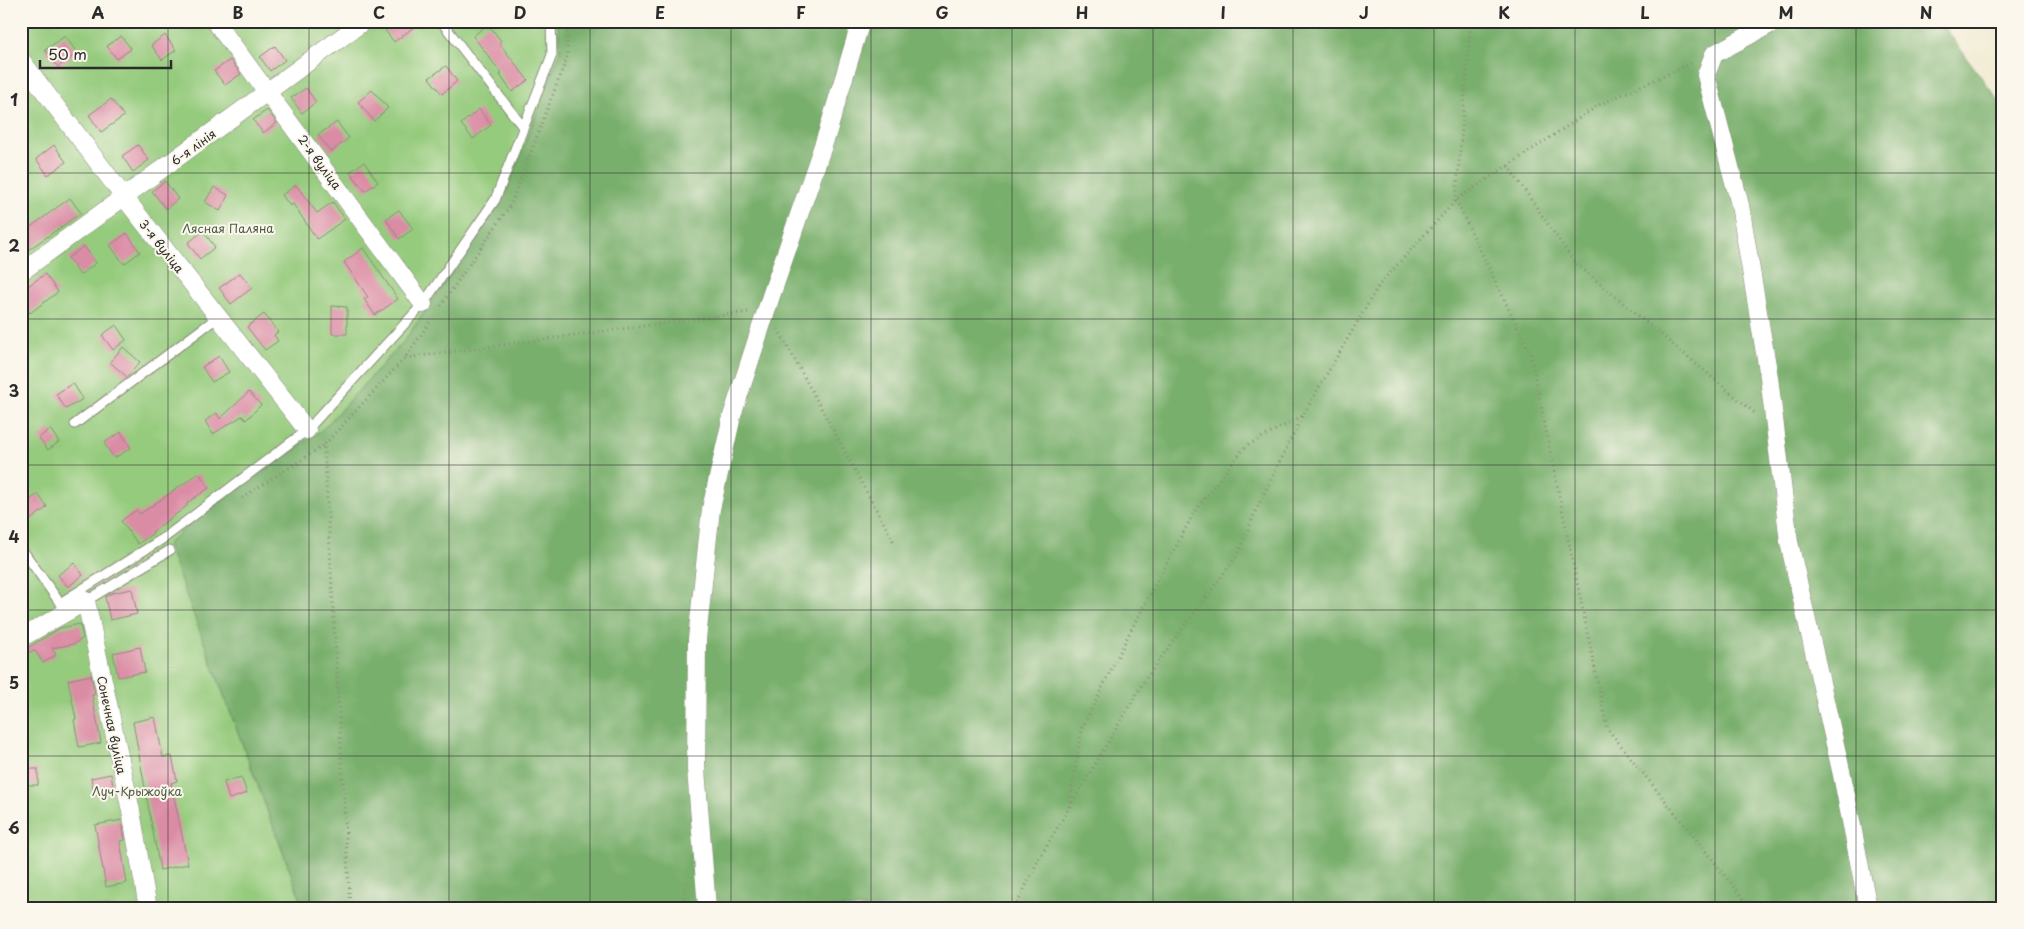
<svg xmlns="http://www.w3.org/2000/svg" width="2024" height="929" viewBox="0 0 2024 929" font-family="'Playpen Sans',sans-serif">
<rect width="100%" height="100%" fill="#fbf7ec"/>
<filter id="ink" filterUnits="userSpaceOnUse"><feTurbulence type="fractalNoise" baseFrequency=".02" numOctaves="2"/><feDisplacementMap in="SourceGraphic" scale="10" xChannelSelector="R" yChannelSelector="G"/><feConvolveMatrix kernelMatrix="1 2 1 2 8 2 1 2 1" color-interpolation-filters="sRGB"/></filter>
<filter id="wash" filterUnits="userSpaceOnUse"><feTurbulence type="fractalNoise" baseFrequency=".0096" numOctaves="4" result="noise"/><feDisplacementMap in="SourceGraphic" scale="20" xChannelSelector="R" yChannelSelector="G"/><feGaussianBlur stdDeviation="1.12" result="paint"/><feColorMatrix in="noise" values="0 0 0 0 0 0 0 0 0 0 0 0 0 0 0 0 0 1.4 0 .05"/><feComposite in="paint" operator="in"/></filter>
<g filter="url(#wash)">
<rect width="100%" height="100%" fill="#efe9cd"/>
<path fill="#95cb7d" stroke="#607b54" d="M21,21H558L560,53L503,199L405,340L323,429L195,520L170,550L304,908H21Z"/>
<path fill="#78af6c" stroke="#526d4c" d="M558,21H1940L2003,107V908H304L167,544L195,520L323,429L405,340L503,199L560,53Z"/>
<g id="blocks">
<g fill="#db8ca5">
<path d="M398,21H422L394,42L385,30Z"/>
<path d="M488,24L501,41L499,43L528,80L512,92L500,75L502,74L473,36Z"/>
<path d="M165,35L176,50L162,60L151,45Z"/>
<path d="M65,36L77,53L58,67L45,50Z"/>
<path d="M121,36L131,49L117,59L107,46Z"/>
<path d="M275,46L285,60L270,71L260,57Z"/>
<path d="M230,60L241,74L225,85L214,71Z"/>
<path d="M446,66L457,81L442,94L429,78Z"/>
<path d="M306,88L316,102L302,113L291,98Z"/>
<path d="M372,90L388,108L374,121L358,102Z"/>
<path d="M111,99L124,116L101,132L89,115Z"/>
<path d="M479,109L491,125L473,139L461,124Z"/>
<path d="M267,110L277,123L263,133L253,120Z"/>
<path d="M337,122L349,138L331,152L318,135Z"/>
<path d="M54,145L66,162L48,175L36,159Z"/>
<path d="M138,145L149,160L133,172L122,156Z"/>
<path d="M364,162L378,182L365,191L350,172Z"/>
<path d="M165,181L178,199L166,209L152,191Z"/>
<path d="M296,185L317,213L333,202L345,219L317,239L293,204L290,206L282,195Z"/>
<path d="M214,187L228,195L220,211L205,202Z"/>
<path d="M70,198L81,213L21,255V234Z"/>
<path d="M399,210L413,229L399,239L386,219Z"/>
<path d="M203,231L215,247L200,259L188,243Z"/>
<path d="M127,233L140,252L124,264L110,245Z"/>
<path d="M84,246L96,263L80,275L68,258Z"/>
<path d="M363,248L398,299L375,315L364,299L368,297L344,262Z"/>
<path d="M240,273L252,288L231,304L219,288Z"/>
<path d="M45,274L58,292L30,313L21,301V291Z"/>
<path d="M332,306L347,307V334H332Z"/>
<path d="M264,314L278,332L274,335L278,341L265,350L247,327Z"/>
<path d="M116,325L126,340L113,350L102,335Z"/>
<path d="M123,347L140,362L127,377L110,362Z"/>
<path d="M219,356L229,372L212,382L202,367Z"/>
<path d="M73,383L83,399L66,409L56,394Z"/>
<path d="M249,392L261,405L246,420L242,416L213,434L205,421L217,413L220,419Z"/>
<path d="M50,429L59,442L48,450L39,438Z"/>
<path d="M121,432L131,448L114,458L104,443Z"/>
<path d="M199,473L209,488L187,503L188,505L152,532L153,533L138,544L121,521L136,510L140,514Z"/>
<path d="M38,494L47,507L28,522L21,513V506Z"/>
<path d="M74,563L83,575L68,587L58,575Z"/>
<path d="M132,589L137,614L110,620L105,597L112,593Z"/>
<path d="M80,624L83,638L74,644L52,648L56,655L43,663L35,651L21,654V652L60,628Z"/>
<path d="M140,647L145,672L118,677L113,653Z"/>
<path d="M91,675L95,694L92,695L101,743L79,747L74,720L76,719L68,680Z"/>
<path d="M155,717L163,757L172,756L177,781L171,783L188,864L160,870L133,722Z"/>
<rect x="24" y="769" width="14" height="16"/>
<path d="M111,774L114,792L94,795L91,778Z"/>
<path d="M241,777L247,793L229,799L224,782Z"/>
<path d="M122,820L125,840L120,841L127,883L106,887L95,825Z"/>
</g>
</g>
</g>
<g filter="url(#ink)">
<use href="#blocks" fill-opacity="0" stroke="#8d8a7c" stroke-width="1"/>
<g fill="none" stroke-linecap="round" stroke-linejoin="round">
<g stroke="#8d8a7c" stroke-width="11">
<g id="service">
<path d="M441,21L523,127"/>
<path d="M75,424L218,317"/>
<path d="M21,548L60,603L164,538L307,430L423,304L495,200L552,55L551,21"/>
<path d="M86,601L170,550"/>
</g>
</g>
<g stroke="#8d8a7c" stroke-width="19">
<g id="minor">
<path d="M215,21L423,304"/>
<path d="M1776,21L1714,54L1706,75L1740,205L1769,377L1789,542L1842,775L1868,908"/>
<path d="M21,60L124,197L307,430"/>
<path d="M21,272L364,21"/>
<path d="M21,638L86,601L131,811L148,908"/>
<path d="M707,908L696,769L697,639L711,509L732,416L771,296L827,134L861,21"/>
</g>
</g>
<g stroke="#8d8a7c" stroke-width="3" stroke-dasharray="1 4" stroke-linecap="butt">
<path d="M1471,21L1456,200L1530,353L1607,728L1751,908"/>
<path d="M1508,166L1574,262L1756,414"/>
<path d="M441,306L511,204L568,55L566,21"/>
<path d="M778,329L895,544"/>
<path d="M405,358L748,312"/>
<path d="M242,498L323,446"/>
<path d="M1069,807L1082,728L1132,628L1196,509L1246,446L1302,416"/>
<path d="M350,908L324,445L405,358L432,319"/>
<path d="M684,908L686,878"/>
<path d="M1015,908L1040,857L1146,678L1238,554L1256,510L1303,415L1379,285L1456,200L1599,105L1692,63"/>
</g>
<use href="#service" stroke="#fff" stroke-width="9"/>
<use href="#minor" stroke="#fff" stroke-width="18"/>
</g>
</g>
<path fill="none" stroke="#2b2b2b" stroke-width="1" stroke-opacity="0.55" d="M168,21V908M309,21V908M449,21V908M590,21V908M731,21V908M871,21V908M1012,21V908M1153,21V908M1293,21V908M1434,21V908M1575,21V908M1715,21V908M1856,21V908M21,173H2003M21,319H2003M21,465H2003M21,610H2003M21,756H2003"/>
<g text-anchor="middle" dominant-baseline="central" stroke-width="4" stroke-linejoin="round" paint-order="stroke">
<g font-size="12" fill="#2b2b2b" stroke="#fbf7ec">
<text transform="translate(193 147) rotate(-36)">6-я лінія</text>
<text transform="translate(320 162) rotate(54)">2-я вуліца</text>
<text transform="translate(162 246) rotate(52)">3-я вуліца</text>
<text transform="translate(112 725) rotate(78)">Сонечная вуліца</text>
</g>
<g font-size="12" fill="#4b5b44" stroke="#fbf7ec">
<text x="228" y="228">Лясная Паляна</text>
<text x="137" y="791">Луч-Крыжоўка</text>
</g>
</g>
<rect width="2024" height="929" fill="none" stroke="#fbf7ec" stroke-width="55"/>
<path d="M40 60v8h131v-8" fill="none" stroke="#2b2b2b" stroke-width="2.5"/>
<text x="48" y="60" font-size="15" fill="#2b2b2b" stroke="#fbf7ec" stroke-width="4" paint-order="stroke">50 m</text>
<rect x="28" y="28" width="1968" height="874" fill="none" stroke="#2b2b2b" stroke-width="2"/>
<g font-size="16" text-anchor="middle" font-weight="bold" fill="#2b2b2b">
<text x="98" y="19">A</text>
<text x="238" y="19">B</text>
<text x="379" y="19">C</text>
<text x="520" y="19">D</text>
<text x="660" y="19">E</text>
<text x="801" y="19">F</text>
<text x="942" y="19">G</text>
<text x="1082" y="19">H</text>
<text x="1223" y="19">I</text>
<text x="1364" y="19">J</text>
<text x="1504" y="19">K</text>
<text x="1645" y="19">L</text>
<text x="1786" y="19">M</text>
<text x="1926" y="19">N</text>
<text x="14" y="106">1</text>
<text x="14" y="252">2</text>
<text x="14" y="397">3</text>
<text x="14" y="543">4</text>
<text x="14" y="689">5</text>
<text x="14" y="834">6</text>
</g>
</svg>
